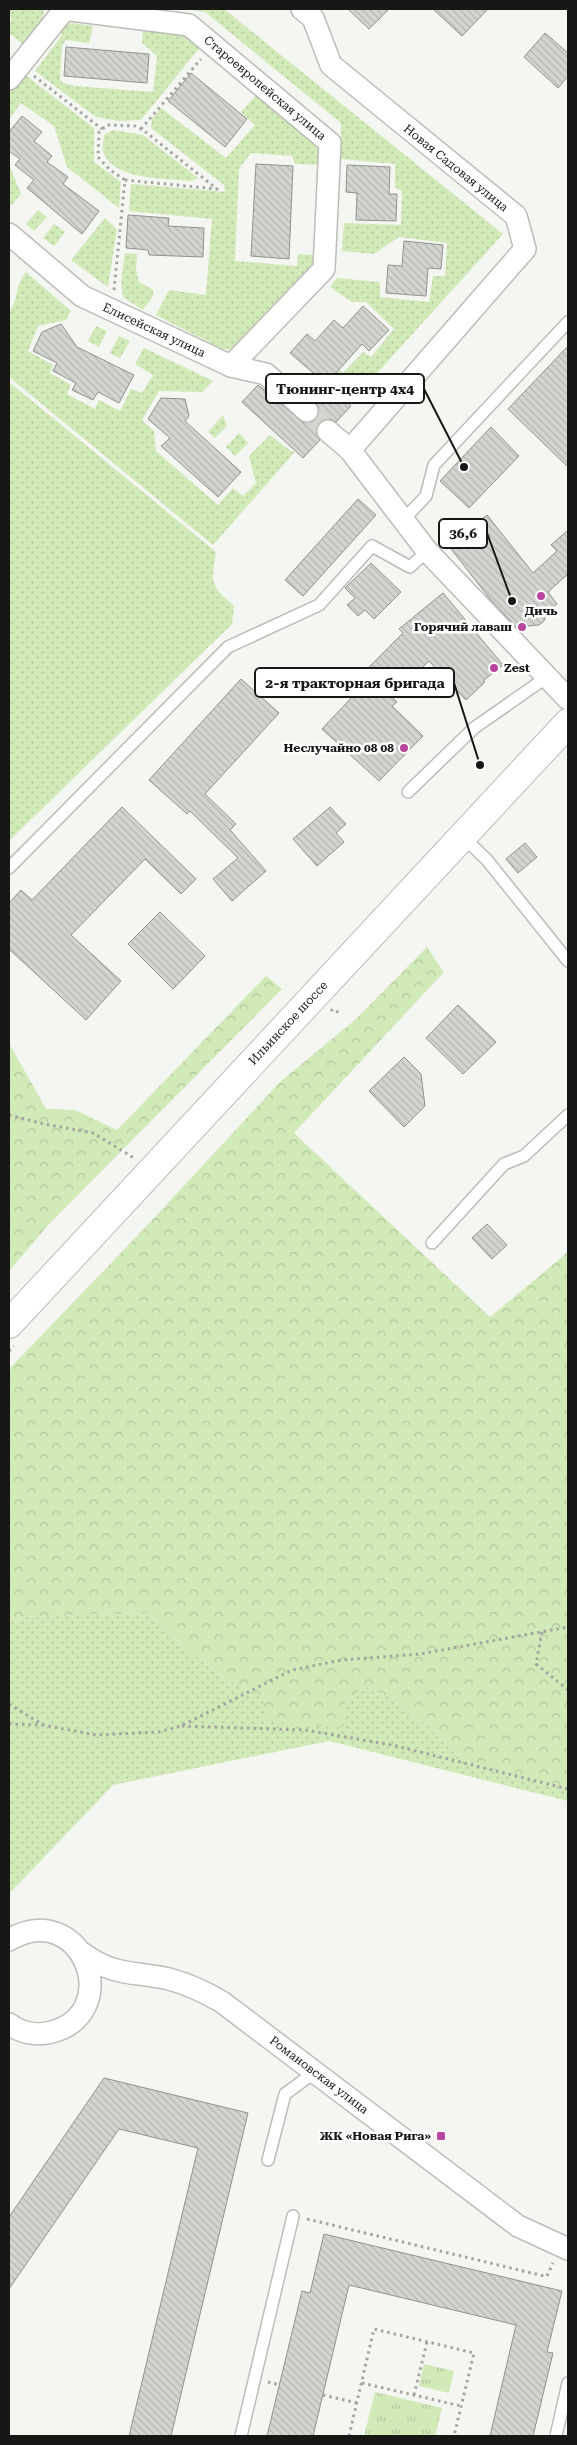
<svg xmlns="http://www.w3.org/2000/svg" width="577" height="2445" viewBox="0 0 577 2445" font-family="'Roboto Serif',serif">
<defs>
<pattern id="grass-dots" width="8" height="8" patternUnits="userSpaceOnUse" patternTransform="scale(1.25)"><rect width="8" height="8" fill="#d2e9b8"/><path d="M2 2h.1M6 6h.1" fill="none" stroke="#b4c79d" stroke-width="1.8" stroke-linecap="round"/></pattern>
<pattern id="forest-crowns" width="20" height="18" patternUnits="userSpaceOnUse" patternTransform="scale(1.25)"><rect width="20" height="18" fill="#d2e9b8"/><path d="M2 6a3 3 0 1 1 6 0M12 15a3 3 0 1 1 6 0" fill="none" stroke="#b4c79d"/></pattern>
<pattern id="park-tufts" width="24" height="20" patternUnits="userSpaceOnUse" patternTransform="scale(1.25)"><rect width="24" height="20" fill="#d2e9b8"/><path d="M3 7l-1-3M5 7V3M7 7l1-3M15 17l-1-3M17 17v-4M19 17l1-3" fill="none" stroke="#b4c79d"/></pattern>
<pattern id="building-back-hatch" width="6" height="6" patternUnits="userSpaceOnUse" patternTransform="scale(1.25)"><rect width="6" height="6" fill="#d3d5d0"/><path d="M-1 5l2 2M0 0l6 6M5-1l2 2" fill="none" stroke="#b4b6b2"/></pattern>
</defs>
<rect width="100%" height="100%" fill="#f4f6f2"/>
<g fill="url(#grass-dots)">
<path d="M9,9H44L41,24L24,45L9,33V25L12,19L9,16Z"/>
<path d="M183,9H224L503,234L350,403L328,383L337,367L343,373L363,352L371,357L394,329L366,302H352L330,287L337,278L380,282V297L429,302L433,276H445L447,243L399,237L374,254L342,251L344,223L401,225L402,191L395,187V164L341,159V123L205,12Z"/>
<path d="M62,22L93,26L89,43L66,40L62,46L60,80L63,83L75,86L153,92L157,56L142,43L143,30L183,35L201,46L141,120L118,121L96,117L35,71L62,35L58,30Z"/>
<path d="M24,74L94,128V162L121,182L119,208L67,167L54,126L21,103L9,119V91Z"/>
<path d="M258,93L322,149V165L295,164L292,156L251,153L239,169L235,261L297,266L298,254L315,255L313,271L233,349H222L156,315L169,290L206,295L212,219L129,211L131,184L225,192L224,185L151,128L152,119L161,108L226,158L255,125L241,112Z"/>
<path d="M113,130L143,135L198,178L192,181C167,178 112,181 103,151C102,147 104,140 104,135Z"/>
<path d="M9,164L21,194L9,208Z"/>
<path d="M38,210L47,217L34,231L26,224Z"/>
<path d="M105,218L117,229L108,287L71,260Z"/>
<path d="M54,224L65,232L54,246L43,238Z"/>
<path d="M125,253L137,254L136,270L139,282L153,290V296L143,310L123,297L121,282Z"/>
<path d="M26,272L71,311L66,320L38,326L28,351L53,365L50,373L71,385L67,394L95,409L99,400L120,411L131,389L142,393L153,375L135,364L144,348L213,381L202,392L159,391L142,420L154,431L156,451L218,505L233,488L243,496L256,483L249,456L270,435L294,453L213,545L9,377V312C20,298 13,289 26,272Z"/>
<path d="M96,326L107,331L99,347L88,341Z"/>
<path d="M119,336L130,341L120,358L110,353Z"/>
<path d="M9,382L216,552C211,584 210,585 234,606L232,624L9,841Z"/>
<path d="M223,415L227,426L215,438L208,432Z"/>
<path d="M239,433L248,443L235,456L226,447Z"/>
<path d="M146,1613L221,1677L262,1696L345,1702L365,1686L389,1697L426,1725L458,1756L525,1782L568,1786V1801L329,1741L113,1785L9,1894V1621L24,1617Z"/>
</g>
<g fill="url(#forest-crowns)">
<path d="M427,947L444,972L294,1133L490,1317L568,1252V1786L525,1782L458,1756L426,1725L389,1697L365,1686L345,1702L344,1728L266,1721L262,1696L221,1677L146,1613L24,1617L9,1621V1369L141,1232L280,1082L356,1019Z"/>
<path d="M266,976L282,989L50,1223L9,1271V1043L46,1109L75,1110L117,1130Z"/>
</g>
<g fill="url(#park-tufts)">
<path d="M424,2364L454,2371L449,2393L419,2386Z"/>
<path d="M375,2392L442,2408L435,2436H364Z"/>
</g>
<g fill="url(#building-back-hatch)" stroke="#90928e">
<path d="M348,9H389L369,29Z"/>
<path d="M433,9H488L462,36Z"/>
<path d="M545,33L568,53V76L558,88L524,57Z"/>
<path d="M66,47L149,54L147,83L64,76Z"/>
<path d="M191,73L247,119L225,147L168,101Z"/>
<path d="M22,116L42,132L34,141L52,156L47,162L68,177L63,184L99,211L82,234L27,188L34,180L15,165L20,159L9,151V132Z"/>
<path d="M256,164L293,166L289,259L251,256Z"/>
<path d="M347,165L390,167L389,194H397L396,221L356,220L357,193L346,192Z"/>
<path d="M128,215L169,218L168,226L204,228L203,257L149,255L148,250L126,248Z"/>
<path d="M404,241L443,245L441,269L428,268L426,296L386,293L388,265L402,266Z"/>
<path d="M363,306L389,330L369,351L362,344L326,384L290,353L307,334L315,341L334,320L343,328Z"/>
<path d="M61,324L77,347L134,375L119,403L98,392L93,400L72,390L76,383L53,371L57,363L33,351L42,332Z"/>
<path d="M568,346V467L508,409Z"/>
<path d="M258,385L304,423H311L317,419L319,408L315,401L329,386L351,406L336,422L330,419L319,422L316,429L320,440L303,458L242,402Z"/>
<path d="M161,398L185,399L189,416L185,421L241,472L218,497L161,446L170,438L148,419Z"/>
<path d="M491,427L519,456L469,508L440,481Z"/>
<path d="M358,499L376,515L303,596L285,580Z"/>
<path d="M487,515L533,573L557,551L551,545L568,530V574L548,592L557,604L547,612L544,621L539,625L528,626L521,632L490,599L448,545Z"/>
<path d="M371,563L401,592L374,619L365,610L358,616L347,605L355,598L345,588Z"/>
<path d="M443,593L503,665L483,681L485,682L466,700L429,661L392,697L397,702L392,706L423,736L379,781L322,729L352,697L350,695L371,675L366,670L403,633L399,629Z"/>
<path d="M241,679L279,713L205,794L236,824L230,830L266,871L232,901L213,879L238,858L190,811L187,814L149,780Z"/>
<path d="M122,807L196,879L181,894L145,859L71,935L121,981L86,1020L9,949V903L21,890L32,900Z"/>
<path d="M330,807L346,824L336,833L344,842L317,866L293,839Z"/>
<path d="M525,843L537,857L518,873L506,859Z"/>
<path d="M160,912L205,956L173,989L128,944Z"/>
<path d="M458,1005L496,1042L463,1074L426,1038Z"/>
<path d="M404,1057L421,1074L425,1106L404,1127L369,1091Z"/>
<path d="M487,1224L507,1245L492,1259L472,1238Z"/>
<path d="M104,2078L248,2113L171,2436H129L198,2148L119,2129L9,2289V2217Z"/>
<path d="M324,2234L562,2291L547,2352L553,2353L533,2436H490L516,2325L349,2285L313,2436H267L302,2291L310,2293Z"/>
</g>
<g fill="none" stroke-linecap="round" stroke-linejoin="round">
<path stroke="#d3d5d1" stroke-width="21" stroke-dasharray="21 11" stroke-linecap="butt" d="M307,411L328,431"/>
<g stroke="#bbbdb9" stroke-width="14">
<g id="service">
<path d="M403,520L426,496L434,465L568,322"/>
<path d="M408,792L474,728L547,677"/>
<path d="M462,836L487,860L568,961"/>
<path d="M9,868L228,647L319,605L372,546L410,567L427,551"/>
<path d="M432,1243L504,1164L524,1156L568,1115"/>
<path d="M268,2160L285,2094L315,2072"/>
<path d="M241,2436L293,2216"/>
<path d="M556,2436L568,2383"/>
</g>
</g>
<g stroke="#bbbdb9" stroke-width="24">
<g id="minor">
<path d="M63,9L189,25L330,143L324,269L231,366"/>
<path d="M302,9L313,18L331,65L516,216L525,249L350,450"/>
<path d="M9,79L64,10"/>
<path d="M9,234L82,296L231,366L266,374L307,411"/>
<path d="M328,431L350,450L427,551L568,699"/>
<path d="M9,1940C81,1897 126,2012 52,2032C37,2036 21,2033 9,2024"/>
<path d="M82,1953C115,1977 133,1971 169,1979C188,1984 205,1992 222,2002L518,2226L568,2249"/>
</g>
</g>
<g stroke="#bbbdb9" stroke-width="30">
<path id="secondary" d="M9,1324L568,723"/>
</g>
<g stroke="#a3a4a1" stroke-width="3" stroke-dasharray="2.5 4" stroke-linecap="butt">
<path d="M34,76L102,129"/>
<path d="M141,129L201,59"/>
<path d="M114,290L125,180L217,189L143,130L135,126L107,125L99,132L98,157L110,170L125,180"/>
<path d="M331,1011L333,1009L341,1014"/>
<path d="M9,1115L44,1124L93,1133L134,1158"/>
<path d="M9,1351L14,1346"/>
<path d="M542,1632L536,1664L568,1690"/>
<path d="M9,1704L43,1725L96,1735L159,1732L181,1726L292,1670L342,1660L420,1654L568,1627"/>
<path d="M9,1724L42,1725"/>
<path d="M182,1726L305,1730L392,1745L568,1789"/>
<path d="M307,2219L544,2276"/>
<path d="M547,2276L553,2263"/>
<path d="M268,2382L280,2385"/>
<path d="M362,2383L461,2406"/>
<path d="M323,2395L357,2403"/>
<path d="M414,2395L427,2342"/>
<path d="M349,2436L374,2329L474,2353L454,2436"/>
</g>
<use href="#service" stroke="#fff" stroke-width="11"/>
<use href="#minor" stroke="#fff" stroke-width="21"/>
<use href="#secondary" stroke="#fff" stroke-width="28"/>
</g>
<g fill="#b9459e" stroke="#fff" stroke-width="2">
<circle cx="541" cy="596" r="5"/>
<circle cx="522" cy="627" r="5"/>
<circle cx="494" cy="668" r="5"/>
<circle cx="404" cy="748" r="5"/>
<rect x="436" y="2131" width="10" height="10" rx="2.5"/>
</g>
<g text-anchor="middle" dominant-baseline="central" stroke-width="5" stroke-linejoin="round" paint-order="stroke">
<g font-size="12" fill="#171816" stroke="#fff">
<text transform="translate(265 88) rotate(40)">Староевропейская улица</text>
<text transform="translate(456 168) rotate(39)">Новая Садовая улица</text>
<text transform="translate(154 330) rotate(25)">Елисейская улица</text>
<text transform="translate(288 1023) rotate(-47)">Ильинское шоссе</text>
<text transform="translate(319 2075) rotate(37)">Романовская улица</text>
</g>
<g font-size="12" font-weight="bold" fill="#171816" stroke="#fff" text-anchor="end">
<text x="541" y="611" text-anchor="middle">Дичь</text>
<text x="512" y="627">Горячий лаваш</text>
<text x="504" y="668" text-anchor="start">Zest</text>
<text x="394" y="748">Неслучайно 08 08</text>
<text x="431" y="2136">ЖК «Новая Рига»</text>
</g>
</g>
<path fill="none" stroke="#171816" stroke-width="2" d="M464 467L424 389M512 601L487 533M480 765L454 683"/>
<g fill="#171816" stroke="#fff" stroke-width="2">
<circle cx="464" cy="467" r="5"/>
<circle cx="512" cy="601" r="5"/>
<circle cx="480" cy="765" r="5"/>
</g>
<g fill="#fff" stroke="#171816" stroke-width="2">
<rect x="266" y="374" width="158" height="29" rx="5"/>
<rect x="439" y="519" width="48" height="29" rx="5"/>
<rect x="255" y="668" width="199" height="29" rx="5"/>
</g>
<g font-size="14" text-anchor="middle" font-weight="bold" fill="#171816">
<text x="345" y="394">Тюнинг-центр 4х4</text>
<text x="463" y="538">36,6</text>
<text x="355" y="688">2-я тракторная бригада</text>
</g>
<rect width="577" height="2445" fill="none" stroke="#171816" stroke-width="20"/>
</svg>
